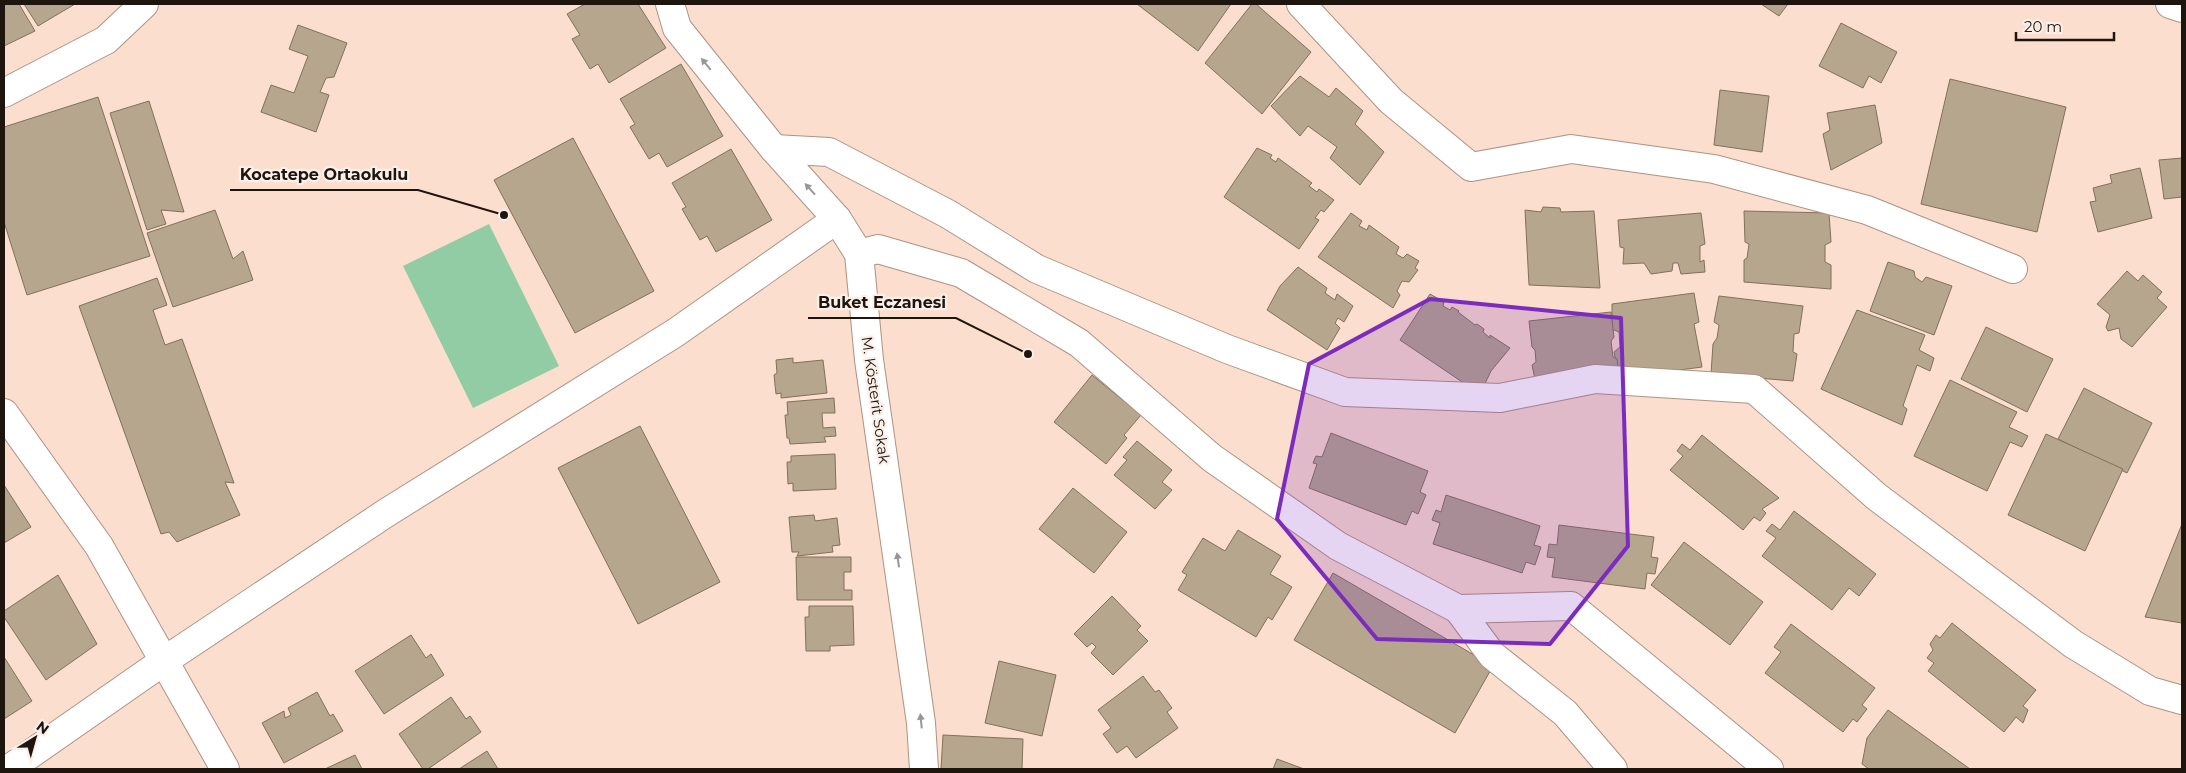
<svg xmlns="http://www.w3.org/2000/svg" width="2186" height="773" viewBox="0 0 2186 773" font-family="Montserrat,sans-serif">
<rect width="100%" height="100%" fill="#fbdece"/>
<path fill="#91cca4" d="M489,224L559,366L473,408L403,266Z"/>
<g fill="#b5a68d" stroke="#80715a">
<path d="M4,4H19L35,31L4,46Z"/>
<path d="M24,4H75L38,26Z"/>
<path d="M585,4H638L666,48L609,83L598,64L590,69L572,39L580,35L567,14Z"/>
<path d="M1137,4H1231L1198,51Z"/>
<path d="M1252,4H1256L1311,52L1262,114L1205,63Z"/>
<path d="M1761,4H1788L1779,16Z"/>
<path d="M1841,23L1897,52L1881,83L1869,76L1863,88L1819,66Z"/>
<path d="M298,25L347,43L334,77L326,78L320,92L329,95L316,132L261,112L271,85L294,93L308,56L289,49Z"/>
<path d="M681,64L723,136L667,167L659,153L649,159L630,127L635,124L620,99Z"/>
<path d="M1300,76L1329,97L1336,88L1363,111L1355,124L1384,152L1360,185L1330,158L1337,147L1308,126L1300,136L1271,106Z"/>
<path d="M1950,79L2066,107L2037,232L1921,204Z"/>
<path d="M1720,90L1769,96L1762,152L1714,145Z"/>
<path d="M98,97L150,256L27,295L4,222V127Z"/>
<path d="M149,101L184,212L161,210L166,224L147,230L110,113Z"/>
<path d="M1875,105L1882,143L1831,170L1823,134L1830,130L1827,113Z"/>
<path d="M573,138L654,291L575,333L494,180Z"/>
<path d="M1257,148L1272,155L1270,158L1276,162L1278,158L1312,183L1309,186L1317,192L1319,189L1334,200L1324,212L1321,210L1315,218L1319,220L1299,249L1224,197Z"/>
<path d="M731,149L772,220L716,252L707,236L700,240L682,209L686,207L672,183Z"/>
<path d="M2182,158V197L2164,199L2159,160Z"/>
<path d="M2140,168L2152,218L2098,232L2090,202L2096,201L2093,188L2112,183L2110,175Z"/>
<path d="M1543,207L1560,208L1561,212L1594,211L1600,288L1529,285L1525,210L1541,212Z"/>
<path d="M215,210L233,259L243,251L253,280L173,307L147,233Z"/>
<path d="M1744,211L1829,213L1831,242L1825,245V262L1831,265V289L1744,282V260L1747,258L1749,244L1745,242Z"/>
<path d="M1351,213L1362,221L1359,226L1367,230L1369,225L1399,247L1396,254L1403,258L1407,254L1419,261L1415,268L1418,270L1409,282L1402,281L1397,291L1400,295L1393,308L1318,257Z"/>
<path d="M1701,213L1705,244L1700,246V262L1704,260L1705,272L1681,274L1678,263H1673L1672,271L1651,274L1644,263L1623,264L1624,248L1620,247L1618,220Z"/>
<path d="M1888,262L1914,271L1915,277L1922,282L1926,277L1952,286L1934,335L1870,311Z"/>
<path d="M1298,267L1327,288L1325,293L1335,300L1337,294L1353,306L1344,322L1338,318L1335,323L1340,328L1327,350L1267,310L1280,286Z"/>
<path d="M2127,271L2138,281L2143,275L2162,292L2157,298L2167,307L2132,347L2121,339L2119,328L2108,331L2106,327L2110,315L2097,304Z"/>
<path d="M157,278L167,305L153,310L165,345L182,339L234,483L225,482L240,515L177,542L169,532L161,534L79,306Z"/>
<path d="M1694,293L1699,322L1694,324L1702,367L1619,378L1614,352L1620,347L1619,332L1612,329V304Z"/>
<path d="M1430,294L1444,302L1443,306L1450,310L1452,307L1459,311L1458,312L1475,325L1477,324L1484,329L1483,332L1490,338V335L1510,348L1491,371L1480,394L1400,340Z"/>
<path d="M1719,296L1803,306L1799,333L1794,334L1793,352L1797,354L1793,381L1711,374L1713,344L1717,338L1719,325L1714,322Z"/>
<path d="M1857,310L1925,335L1919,350L1934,358L1930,371L1917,365L1903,406L1907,409L1902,425L1821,389Z"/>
<path d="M1611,312L1614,337L1611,341L1613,357L1617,359L1620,384L1538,394L1532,365L1536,362L1535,350L1532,347L1529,321Z"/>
<path d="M1986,327L2053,359L2027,412L1961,379Z"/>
<path d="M793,358V363L823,360L827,393L781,398V393L776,394L774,375L777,373L776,360Z"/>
<path d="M1092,375L1141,415L1124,435L1127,438L1106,464L1054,422Z"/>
<path d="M1950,380L2017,412L2009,427L2028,436L2022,447L2010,442L1987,491L1914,456Z"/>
<path d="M2084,388L2152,423L2127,473L2058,439Z"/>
<path d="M834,398L835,413H822L823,428L835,427L836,436L824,437L826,442L790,444L789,438H787L785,415H788L787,402Z"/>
<path d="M640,426L720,582L638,624L558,468Z"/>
<path d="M1331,433L1428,471L1420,492L1426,495L1418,514L1412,511L1406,525L1309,488L1317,464L1313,463L1316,456L1322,457Z"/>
<path d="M2046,434L2123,469L2085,551L2008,515Z"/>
<path d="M1702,435L1779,498L1762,509L1766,513L1760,521L1754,517L1743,530L1670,470L1683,456L1677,451L1682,444L1690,450Z"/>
<path d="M1137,441L1172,470L1162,482L1172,490L1155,509L1114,475L1127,460L1123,457Z"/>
<path d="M835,454L836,489L793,491V483L788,484L787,462H791V456Z"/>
<path d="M4,485L31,527L4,543Z"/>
<path d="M1073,488L1127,532L1094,573L1039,529Z"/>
<path d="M1446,495L1540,526L1534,545L1541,547L1535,565L1526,562L1522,573L1433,544L1440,523L1432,520L1436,510L1441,512Z"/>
<path d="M1794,511L1876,574L1859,596L1849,588L1832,610L1762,556L1776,538L1766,531L1772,524L1780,530Z"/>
<path d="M814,515L815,521L837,518L840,545L832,546L833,552L797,556L799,552H792L789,517Z"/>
<path d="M2182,524V623L2145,617Z"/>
<path d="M1559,525L1654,537L1651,557L1658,558L1655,574L1647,573L1645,589L1552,577L1555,558L1547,557L1549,544L1557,545Z"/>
<path d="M1238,530L1281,556L1270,574L1292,587L1272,620L1268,617L1256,637L1178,590L1187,575L1182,572L1203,538L1225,551Z"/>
<path d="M1684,542L1763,602L1730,645L1651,585Z"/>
<path d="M796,557H851V572H844V590H852V600H797Z"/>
<path d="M1333,573L1493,666L1455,733L1294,640Z"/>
<path d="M58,575L97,644L46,680L4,617V611Z"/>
<path d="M1112,596L1141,626L1137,630L1148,641L1113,675L1091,653L1096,647L1092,643L1087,647L1074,634Z"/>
<path d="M809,606H853L854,645L830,646V651H806L805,617H809Z"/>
<path d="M1952,623L2036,690L2023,706L2028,710L2023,723L2016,717L2004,732L1928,671L1934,663L1927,658L1933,650L1930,644L1936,635L1940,638Z"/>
<path d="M1791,624L1875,688L1862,705L1867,709L1857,722L1853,719L1843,732L1765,673L1781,652L1774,647Z"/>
<path d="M411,635L426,658L431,654L444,675L384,714L355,671Z"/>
<path d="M4,657L32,701L4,719Z"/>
<path d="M999,661L1056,675L1042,736L985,723Z"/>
<path d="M1143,676L1155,692L1159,690L1172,708L1167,712L1178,728L1136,758L1127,746L1117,753L1103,734L1111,728L1098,710Z"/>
<path d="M317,692L330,716L333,714L343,731L284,763L262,723L284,711L285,718L291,715L288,708Z"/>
<path d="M451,697L466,719L470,716L481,732L428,769H423L399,734Z"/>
<path d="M1888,710L1970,769H1869L1862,764L1867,738Z"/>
<path d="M943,735L1023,739L1022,769H941Z"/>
<path d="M487,751L498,769H459Z"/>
<path d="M355,755L362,769H325Z"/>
<path d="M1277,759L1304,769H1273Z"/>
</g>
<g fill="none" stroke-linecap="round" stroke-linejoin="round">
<g stroke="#ad9384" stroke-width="30">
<g id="minor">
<path d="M670,4L677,28L774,149L837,219L859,254L869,360L921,723L924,769"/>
<path d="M1301,4L1391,101L1471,167L1571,149L1714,169L1867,210L2013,269"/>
<path d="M4,93L106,40L144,4"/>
<path d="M774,149L829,152L948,214L1037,269L1227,349L1345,392L1500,398L1595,379L1754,389L1877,497L2073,644L2150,691L2182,700"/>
<path d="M859,254L878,249L961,273L1079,343L1212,458L1338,546L1458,609L1571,606L1769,769"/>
<path d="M4,413L99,546L225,769"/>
<path d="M1458,609L1492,655L1565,713L1613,769"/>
<path d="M9,769L164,661L386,513L675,333L837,219"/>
</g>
</g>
<g stroke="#ad9384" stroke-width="30">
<path id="trunk" d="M2170,4L2182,8"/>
</g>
<use href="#minor" stroke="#fff" stroke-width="28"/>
<use href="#trunk" stroke="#fff" stroke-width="28"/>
</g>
<defs><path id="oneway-solid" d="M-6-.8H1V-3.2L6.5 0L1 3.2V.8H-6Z" transform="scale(1.25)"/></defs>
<g fill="#9a9693">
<use href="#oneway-solid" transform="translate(706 64) rotate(-129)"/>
<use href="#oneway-solid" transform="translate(810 189) rotate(-132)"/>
<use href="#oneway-solid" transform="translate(898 560) rotate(-98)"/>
<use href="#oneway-solid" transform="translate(921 721) rotate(-96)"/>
</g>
<path fill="#7b2cbf" fill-opacity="0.2" stroke="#7b2cbf" stroke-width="4" stroke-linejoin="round" d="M1430,299L1621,318L1628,546L1550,644L1377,639L1277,519L1309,364Z"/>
<g text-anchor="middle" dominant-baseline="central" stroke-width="4.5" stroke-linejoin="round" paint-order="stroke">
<g font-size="15" fill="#1e150f" stroke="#fbf0e9">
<text transform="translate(876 400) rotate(82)">M. Kösterit Sokak</text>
</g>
</g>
<path fill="none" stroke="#1e150f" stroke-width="2" d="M504 215L418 190H230M1028 354L956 318H808"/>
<g fill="#1e150f" stroke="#fbf0e9" stroke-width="2">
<circle cx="504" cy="215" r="5"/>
<circle cx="1028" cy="354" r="5"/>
</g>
<g font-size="16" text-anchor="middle" font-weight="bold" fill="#1e150f" stroke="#fbf0e9" stroke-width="4.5" stroke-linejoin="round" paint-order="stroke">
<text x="324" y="180">Kocatepe Ortaokulu</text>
<text x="882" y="308">Buket Eczanesi</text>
</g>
<rect width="2186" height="773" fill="none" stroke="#1e150f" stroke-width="10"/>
<g transform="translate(35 738) rotate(37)" stroke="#fbf0e9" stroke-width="4" paint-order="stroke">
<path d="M0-4L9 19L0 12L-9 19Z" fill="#1e150f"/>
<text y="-8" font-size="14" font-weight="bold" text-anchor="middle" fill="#1e150f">N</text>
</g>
<path d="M2016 32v8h98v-8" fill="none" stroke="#1e150f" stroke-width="2.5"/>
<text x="2024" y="32" font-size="15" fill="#1e150f" stroke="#fbf0e9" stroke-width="4" paint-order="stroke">20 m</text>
</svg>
